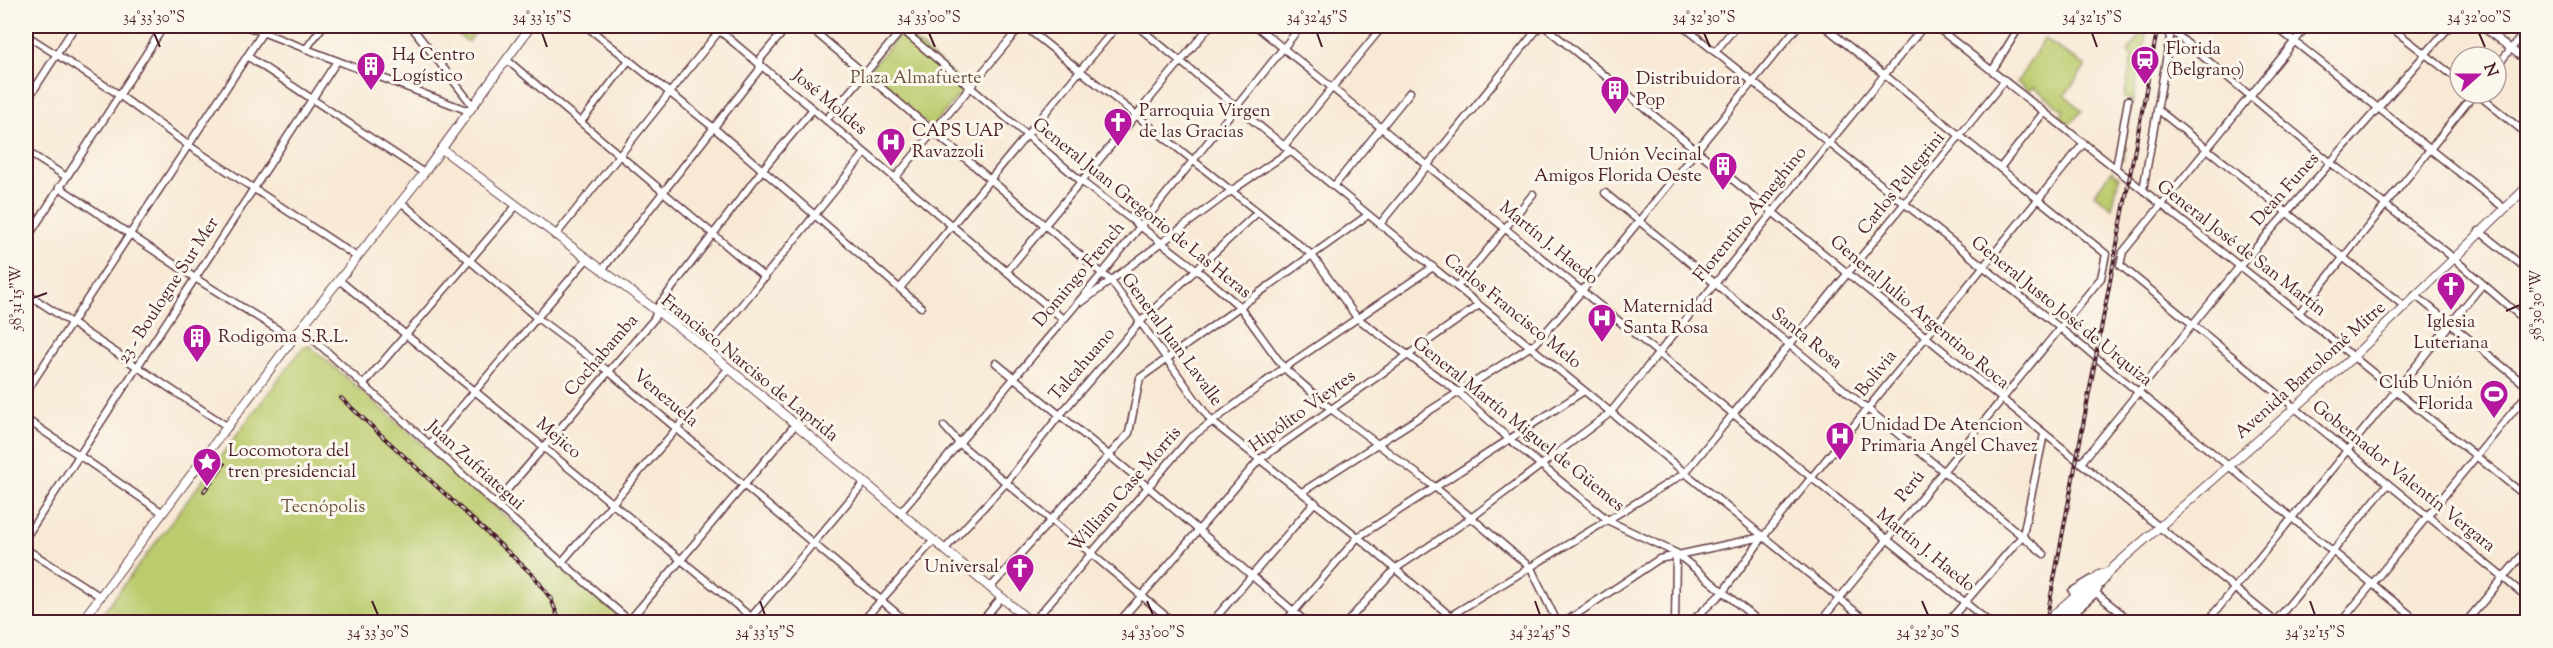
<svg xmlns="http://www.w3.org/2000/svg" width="2553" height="648" viewBox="0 0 2553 648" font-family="'Sorts Mill Goudy',serif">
<rect width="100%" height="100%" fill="#fbf7ec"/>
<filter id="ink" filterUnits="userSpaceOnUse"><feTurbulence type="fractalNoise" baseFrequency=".0167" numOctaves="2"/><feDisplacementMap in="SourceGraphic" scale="12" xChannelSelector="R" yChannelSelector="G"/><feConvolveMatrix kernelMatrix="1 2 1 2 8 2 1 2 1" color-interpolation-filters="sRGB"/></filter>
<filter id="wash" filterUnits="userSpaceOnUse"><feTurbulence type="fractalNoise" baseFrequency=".008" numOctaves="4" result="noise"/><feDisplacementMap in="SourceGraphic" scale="24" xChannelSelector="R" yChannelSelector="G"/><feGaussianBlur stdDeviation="1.35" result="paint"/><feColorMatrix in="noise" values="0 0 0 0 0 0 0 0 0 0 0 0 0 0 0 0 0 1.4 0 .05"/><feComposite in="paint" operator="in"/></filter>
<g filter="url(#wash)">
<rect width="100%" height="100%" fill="#f8e9d5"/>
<g fill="#bbcb6d" stroke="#82754c" stroke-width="1.5">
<path d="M445,26H480L468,42Z"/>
<path d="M2145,26H2148L2124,144L2126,145L2123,161L2119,158L2131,99L2124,98L2132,57L2128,52Z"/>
<path d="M903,31L967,86L931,128L867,72Z"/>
<path d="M2044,39L2086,66L2065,95L2082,111L2070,124L2060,116L2064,111L2033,87L2029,91L2017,82Z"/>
<path d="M2112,171L2119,177L2112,208L2094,194Z"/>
<path d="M310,346L627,622H96L303,347Z"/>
</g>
</g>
<g filter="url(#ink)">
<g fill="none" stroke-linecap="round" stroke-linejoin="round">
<g stroke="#643d44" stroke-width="9">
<g id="minor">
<path d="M246,26L469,111"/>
<path d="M411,26L473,106"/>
<path d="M586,26L714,128L921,307"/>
<path d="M714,26L1063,319"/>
<path d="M808,26L1111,281L1211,421L1358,537L1457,622"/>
<path d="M898,26L1081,181L1196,269L1240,307L1284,368L1331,409L1436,488L1531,568L1557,622"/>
<path d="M1024,26L1312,255L1357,318L1457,391L1508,438L1609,521L1676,553L1760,622"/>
<path d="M1137,26L1868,622"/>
<path d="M1256,26L1989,622"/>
<path d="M1544,26L2276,622"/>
<path d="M1683,26L2060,328L2419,622"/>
<path d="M1935,26L2299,313L2528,498"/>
<path d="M2275,26L2504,208"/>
<path d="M2307,26L2123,252L2120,265L2528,598"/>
<path d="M2389,26L2460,81"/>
<path d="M2481,26L2528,62"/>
<path d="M2171,30L2331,163L2445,251L2528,323"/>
<path d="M2171,30L2179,26"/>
<path d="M26,35L115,92L188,145L357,257"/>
<path d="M306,49L323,26"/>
<path d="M1715,52L1736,26"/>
<path d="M247,56L424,173"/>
<path d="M507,60L765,278"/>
<path d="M2496,67L2528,28"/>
<path d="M1992,71L2020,26"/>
<path d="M2476,93L2528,135"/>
<path d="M26,102L75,26"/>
<path d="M2157,109L2404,306"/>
<path d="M826,120L905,26"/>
<path d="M581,122L629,60"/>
<path d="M1284,146L1383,26"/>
<path d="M26,151L65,176"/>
<path d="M2000,168L2044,112"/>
<path d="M2116,168L2128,100"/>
<path d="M895,178L1021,26"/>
<path d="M1334,186L1410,92"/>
<path d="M59,187L195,278L293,339"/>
<path d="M2143,190L2172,26"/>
<path d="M1605,193L2044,554"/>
<path d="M401,202L536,317L608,371L907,622"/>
<path d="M1380,224L1540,26"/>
<path d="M2479,231L2528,270"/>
<path d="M555,236L720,30"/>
<path d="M26,240L164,26"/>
<path d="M602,270L759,70L761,58L788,26"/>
<path d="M1007,271L1210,26"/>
<path d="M339,280L757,622"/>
<path d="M901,287L1117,26"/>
<path d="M1457,287L1533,194"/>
<path d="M26,293L228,427"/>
<path d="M2415,295L2528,387"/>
<path d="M1082,302L1231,191L1290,151"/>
<path d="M2299,313L2475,93"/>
<path d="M301,328L495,504L631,622"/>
<path d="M706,349L865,153"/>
<path d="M996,363L1148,487L1306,622"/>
<path d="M363,385L516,206"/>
<path d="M26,392L263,32"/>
<path d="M26,419L163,513"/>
<path d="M944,426L960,444L1173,622"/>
<path d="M429,445L587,259"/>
<path d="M2081,463L2239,267L2450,26"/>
<path d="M1302,492L1536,343L1582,291L1798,26"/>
<path d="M495,504L654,319L659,305L763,169L813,109"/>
<path d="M900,513L1102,274L1301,26"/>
<path d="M26,537L337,61"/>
<path d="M26,549L101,597"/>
<path d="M944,550L1006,483L1059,416L1141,321L1258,212"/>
<path d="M561,563L728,369"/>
<path d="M990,588L1129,433L1140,378L1368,215"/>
<path d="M2072,591L2092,579"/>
<path d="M2096,593L2132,622"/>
<path d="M629,621L795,425"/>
<path d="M747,622L864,483"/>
<path d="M862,622L933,541"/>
<path d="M981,622L1001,598"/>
<path d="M1033,622L1189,439L1284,368L1433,267"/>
<path d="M1119,622L1259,460L1479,305"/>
<path d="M1212,622L1315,502"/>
<path d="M1285,622L1358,537L1584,391"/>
<path d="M1347,622L1395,569L1471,518L1610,413L1924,26"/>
<path d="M1445,622L1450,616L1685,473L2005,80"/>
<path d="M1565,622L1659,559L1762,537"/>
<path d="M1675,622L1676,553"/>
<path d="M1691,622L1723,592L1763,537L2084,143"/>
<path d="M1820,622L2101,278L2106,254L1824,26"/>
<path d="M1948,622L2023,535L2044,434"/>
<path d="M2038,622L2039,621"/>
<path d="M2063,622L2096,593L2100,585"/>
<path d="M2207,622L2482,285"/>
<path d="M2275,622L2388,484"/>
<path d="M2341,622L2528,393"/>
<path d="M2466,622L2528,548"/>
</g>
</g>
<g stroke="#643d44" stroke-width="10">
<g id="major">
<path d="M442,149L694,339L1031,622"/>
<path d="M81,622L301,328L424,173L531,26"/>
<path d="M2045,622L2099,575L2108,572L2353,357L2528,186"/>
<path d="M2054,622L2103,581L2108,572"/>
</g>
</g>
<use href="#minor" stroke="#fff" stroke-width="6"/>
<use href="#major" stroke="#fff" stroke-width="8"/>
<g stroke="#4a1f2b" stroke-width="4">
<g id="rail">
<path d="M341,398L534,576L551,599L560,622"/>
<path d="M204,491L224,464"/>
<path d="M2046,622L2158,26"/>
</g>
</g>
<use href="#rail" stroke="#fbf7ec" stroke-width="1.5" stroke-dasharray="4.5" stroke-linecap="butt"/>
</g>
</g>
<path fill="none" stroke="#4a1f2b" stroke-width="2" d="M154,33L160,47M542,33L547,47M929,33L935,47M1317,33L1322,47M1704,33L1710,47M2092,33L2097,47M2479,33L2485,47M33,298L47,293M2506,311L2520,305M372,601L378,615M760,601L765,615M1147,601L1153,615M1535,601L1540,615M1922,601L1928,615M2310,601L2315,615"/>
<defs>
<g id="station-pin" transform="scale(1.5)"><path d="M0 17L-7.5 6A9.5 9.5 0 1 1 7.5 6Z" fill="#b5179e" stroke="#fbf7ec"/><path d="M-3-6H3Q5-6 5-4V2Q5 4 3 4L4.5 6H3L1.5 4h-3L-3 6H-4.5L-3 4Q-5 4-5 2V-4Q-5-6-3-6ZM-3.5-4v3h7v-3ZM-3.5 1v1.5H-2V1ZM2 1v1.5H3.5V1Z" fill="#fff"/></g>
<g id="building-pin" transform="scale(1.5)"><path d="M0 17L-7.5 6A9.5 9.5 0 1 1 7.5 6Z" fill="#b5179e" stroke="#fbf7ec"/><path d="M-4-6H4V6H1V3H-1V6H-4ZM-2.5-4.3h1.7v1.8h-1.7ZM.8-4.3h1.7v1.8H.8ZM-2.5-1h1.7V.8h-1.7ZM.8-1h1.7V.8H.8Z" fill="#fff"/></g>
<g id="church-pin" transform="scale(1.5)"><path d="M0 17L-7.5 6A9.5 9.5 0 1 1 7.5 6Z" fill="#b5179e" stroke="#fbf7ec"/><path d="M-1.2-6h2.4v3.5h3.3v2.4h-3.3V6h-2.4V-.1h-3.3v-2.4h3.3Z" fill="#fff"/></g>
<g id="hospital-pin" transform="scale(1.5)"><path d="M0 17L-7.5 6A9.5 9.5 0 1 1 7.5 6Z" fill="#b5179e" stroke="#fbf7ec"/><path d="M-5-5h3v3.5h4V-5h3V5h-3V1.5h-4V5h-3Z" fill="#fff"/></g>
<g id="stadium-pin" transform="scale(1.5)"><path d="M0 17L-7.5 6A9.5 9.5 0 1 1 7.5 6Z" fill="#b5179e" stroke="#fbf7ec"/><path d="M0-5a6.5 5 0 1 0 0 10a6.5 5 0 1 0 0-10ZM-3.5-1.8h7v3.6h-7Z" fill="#fff"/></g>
<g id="sight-pin" transform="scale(1.5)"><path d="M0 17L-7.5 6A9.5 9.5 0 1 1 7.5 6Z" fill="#b5179e" stroke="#fbf7ec"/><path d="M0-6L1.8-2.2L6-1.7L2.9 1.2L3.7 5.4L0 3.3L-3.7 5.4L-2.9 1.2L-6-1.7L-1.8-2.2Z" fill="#fff"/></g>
</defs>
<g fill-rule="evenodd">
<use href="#station-pin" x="2145" y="60"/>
<use href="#building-pin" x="371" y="66"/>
<use href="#building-pin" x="1615" y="90"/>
<use href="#church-pin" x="1118" y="122"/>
<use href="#hospital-pin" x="891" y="142"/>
<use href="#building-pin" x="1723" y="166"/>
<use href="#church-pin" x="2451" y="286"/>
<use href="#hospital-pin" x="1602" y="318"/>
<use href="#building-pin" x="197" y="338"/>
<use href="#stadium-pin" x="2494" y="394"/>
<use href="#hospital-pin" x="1840" y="436"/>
<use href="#sight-pin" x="207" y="462"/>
<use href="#church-pin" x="1020" y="568"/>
</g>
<g text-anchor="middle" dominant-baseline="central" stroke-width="6" stroke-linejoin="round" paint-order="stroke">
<g font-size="18" fill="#4a1f2b" stroke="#fbf7ec" text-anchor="start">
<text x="2166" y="50">Florida<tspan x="2166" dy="21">(Belgrano)</tspan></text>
<text x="392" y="56">H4 Centro<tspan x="392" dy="21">Logístico</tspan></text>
<text x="1636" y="80">Distribuidora<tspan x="1636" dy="21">Pop</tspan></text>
<text x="1139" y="112">Parroquia Virgen<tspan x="1139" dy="21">de las Gracias</tspan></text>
<text x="912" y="132">CAPS UAP<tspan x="912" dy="21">Ravazzoli</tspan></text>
<text x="1702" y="156" text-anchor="end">Unión Vecinal<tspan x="1702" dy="21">Amigos Florida Oeste</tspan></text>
<text x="1623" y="308">Maternidad<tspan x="1623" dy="21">Santa Rosa</tspan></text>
<text x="2451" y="323" text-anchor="middle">Iglesia<tspan x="2451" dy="21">Luteriana</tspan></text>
<text x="218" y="338">Rodigoma S.R.L.</text>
<text x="2473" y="384" text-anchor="end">Club Unión<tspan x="2473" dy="21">Florida</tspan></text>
<text x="1861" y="426">Unidad De Atencion<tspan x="1861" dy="21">Primaria Angel Chavez</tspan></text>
<text x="228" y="452">Locomotora del<tspan x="228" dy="21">tren presidencial</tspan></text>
<text x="999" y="568" text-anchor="end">Universal</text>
</g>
<g font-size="18" fill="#6c533f" stroke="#fbf7ec">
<text x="916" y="79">Plaza Almafuerte</text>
<text x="323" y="508">Tecnópolis</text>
</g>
<g font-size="18" fill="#4a1f2b" stroke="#fbf7ec">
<text transform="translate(829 103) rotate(40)">José Moldes</text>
<text transform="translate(1902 184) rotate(-51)">Carlos Pellegrini</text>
<text transform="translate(2286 190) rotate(-48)">Dean Funes</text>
<text transform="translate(1141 209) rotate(39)">General Juan Gregorio de Las Heras</text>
<text transform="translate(1751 215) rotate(-51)">Florentino Ameghino</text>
<text transform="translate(1548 244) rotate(39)">Martín J. Haedo</text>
<text transform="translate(2241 249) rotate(38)">General José de San Martín</text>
<text transform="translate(1080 275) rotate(-50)">Domingo French</text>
<text transform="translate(169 291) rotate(-57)">23 - Boulogne Sur Mer</text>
<text transform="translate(1512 312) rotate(39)">Carlos Francisco Melo</text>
<text transform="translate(2061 312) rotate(39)">General Justo José de Urquiza</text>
<text transform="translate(1919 313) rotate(40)">General Julio Argentino Roca</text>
<text transform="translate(1806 339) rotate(39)">Santa Rosa</text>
<text transform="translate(1171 340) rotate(54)">General Juan Lavalle</text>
<text transform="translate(602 356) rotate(-49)">Cochabamba</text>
<text transform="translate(1083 365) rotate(-49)">Talcahuano</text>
<text transform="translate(749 369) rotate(39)">Francisco Narciso de Laprida</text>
<text transform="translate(2311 371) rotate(-42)">Avenida Bartolomé Mitre</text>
<text transform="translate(1877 374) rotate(-51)">Bolivia</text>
<text transform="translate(665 399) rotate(40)">Venezuela</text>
<text transform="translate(1303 412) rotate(-36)">Hipólito Vieytes</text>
<text transform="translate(1518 425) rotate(39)">General Martín Miguel de Güemes</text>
<text transform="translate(558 439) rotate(40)">Mejico</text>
<text transform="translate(475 466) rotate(42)">Juan Zufriategui</text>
<text transform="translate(2403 477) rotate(39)">Gobernador Valentín Vergara</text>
<text transform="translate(1911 487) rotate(-51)">Perú</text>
<text transform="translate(1126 490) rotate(-49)">William Case Morris</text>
<text transform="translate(1925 551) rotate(39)">Martín J. Haedo</text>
</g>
</g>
<rect width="2553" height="648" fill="none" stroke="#fbf7ec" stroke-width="66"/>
<g transform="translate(2478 75) rotate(69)"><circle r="28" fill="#fbf7ec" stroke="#b4a19f" stroke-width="1.5"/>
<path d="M0-4.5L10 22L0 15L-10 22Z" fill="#b5179e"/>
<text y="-9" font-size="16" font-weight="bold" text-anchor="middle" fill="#4a1f2b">N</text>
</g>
<rect x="33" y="33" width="2487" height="582" fill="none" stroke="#4a1f2b" stroke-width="2"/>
<g font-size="15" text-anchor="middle" fill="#4a1f2b">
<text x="154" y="22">34°33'30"S</text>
<text x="542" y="22">34°33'15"S</text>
<text x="929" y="22">34°33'00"S</text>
<text x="1317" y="22">34°32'45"S</text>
<text x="1704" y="22">34°32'30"S</text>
<text x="2092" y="22">34°32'15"S</text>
<text x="2479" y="22">34°32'00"S</text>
<text transform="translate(16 298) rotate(-90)" y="5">58°31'15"W</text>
<text transform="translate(2536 305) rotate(-90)" y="5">58°30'30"W</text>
<text x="378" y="637">34°33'30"S</text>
<text x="765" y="637">34°33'15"S</text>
<text x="1153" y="637">34°33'00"S</text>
<text x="1540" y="637">34°32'45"S</text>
<text x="1928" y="637">34°32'30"S</text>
<text x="2315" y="637">34°32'15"S</text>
</g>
</svg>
